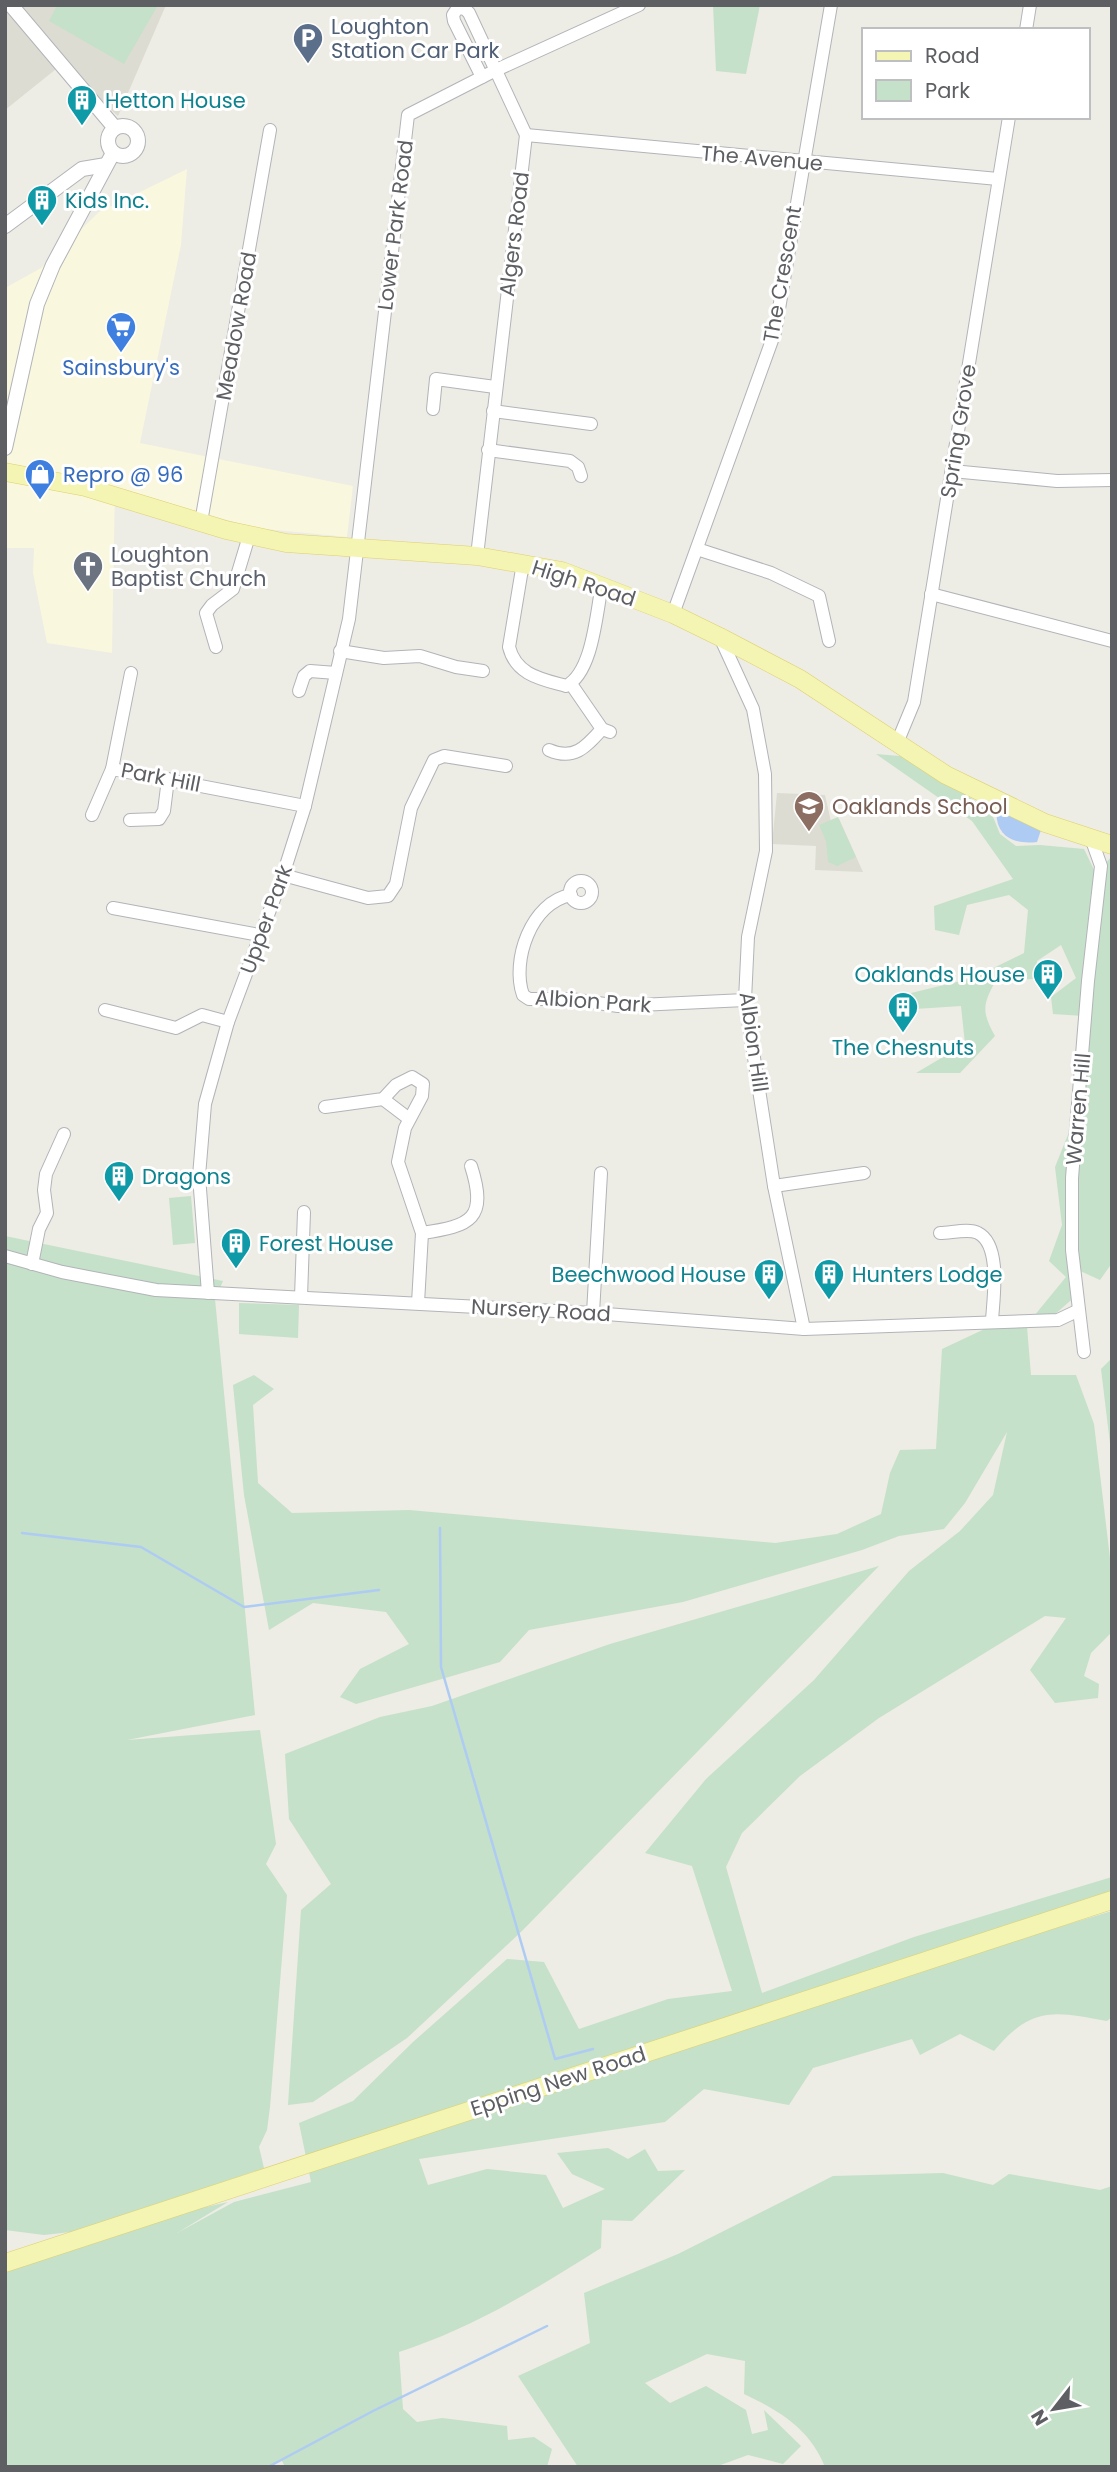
<svg xmlns="http://www.w3.org/2000/svg" width="1117" height="2472" viewBox="0 0 1117 2472" font-family="Poppins,sans-serif">
<rect width="100%" height="100%" fill="#edece5"/>
<path fill="#f9f7de" d="M187,169L181,245L140,443L353,486L347,537L255,528L115,488L112,653L47,643L33,573L34,548H5V288L41,268L99,212Z"/>
<g fill="#dddcd3">
<path d="M5,5H166L118,116L61,65L5,110Z"/>
<path d="M777,793L825,795L831,822L839,819L863,872L815,870L816,846L772,844Z"/>
</g>
<g fill="#c5e1c9">
<path d="M57,5H158L124,64L49,21Z"/>
<path d="M713,5H760L746,74L716,71Z"/>
<path d="M876,754L911,757L991,812L1000,834L1016,846L1040,845L1084,849L1096,874L1112,856V1263L1100,1280L1078,1270L1077,1295L1054,1315L1034,1316L1066,1277L1049,1261L1062,1225L1055,1167L1086,1090L1084,1016L1053,1014L1051,997L1076,978L1061,945L1037,961L1036,979L996,980C983,1004 981,1011 995,1036L960,1073H916L965,1044L961,1006L915,1009L911,993L973,978L1024,953L1028,910L1009,895L967,905L959,935L935,930L934,906L1013,879L972,821Z"/>
<path d="M838,817L856,857L837,866L828,862L826,841L819,825Z"/>
<path d="M191,1196L195,1243L173,1245L169,1198Z"/>
<path d="M5,1236L223,1281L215,1299L255,1715L127,1740L260,1730L276,1844L266,1864L287,1895L270,2107L267,2130L259,2147L264,2168L79,2231L44,2235L5,2230Z"/>
<path d="M239,1303L299,1305L298,1338L239,1334Z"/>
<path d="M991,1326L1027,1327L1031,1375H1076L1094,1424L1110,1558L1112,1632L1091,1653L1084,1676L1099,1684L1098,1698L1055,1703L1030,1670L1066,1618L1045,1616L879,1718L800,1776L742,1833L726,1867L762,1993L914,1937L1112,1877V1892L306,2157L299,2123L353,2101L413,2042L507,1959L544,1962L579,2029L668,1999L732,1991L692,1866L645,1853L706,1779L814,1680L909,1571L960,1531L993,1495L1007,1432L965,1503L944,1529L899,1536L862,1550L683,1602L529,1630L500,1662L356,1704L340,1697L360,1669L409,1644L386,1612L313,1603L269,1630L244,1495L233,1385L254,1375L274,1389L253,1405L258,1483L292,1513L409,1510L775,1543L837,1534L881,1514L890,1473L900,1450L936,1449L942,1349Z"/>
<path d="M1112,1358V1460L1101,1369Z"/>
<path d="M879,1566L522,1931L407,2038L313,2102L288,2105L301,1910L331,1884L289,1819L285,1754L380,1717L432,1706L610,1644Z"/>
<path d="M1112,1911V2017L1107,2021C1054,2011 1031,2006 994,2051L960,2034L920,2055L912,2039L813,2068L789,2105L704,2089L665,2122L419,2159L428,2185L487,2169L546,2175L563,2208L605,2189L572,2174L557,2153L608,2148L628,2159L645,2149L658,2171L685,2170L632,2221L602,2220L601,2248C536,2289 473,2328 399,2352L403,2409L417,2422L442,2418L507,2426L508,2440L534,2437L552,2449L547,2467H285L281,2459L268,2467H5V2271L193,2210L228,2202L177,2233L234,2202L311,2182L309,2172L949,1960Z"/>
<path d="M943,2173L993,2185L1009,2174L1100,2190L1112,2186V2467H825C810,2429 780,2411 744,2394L745,2361L707,2354L645,2383L670,2403L706,2386L746,2410L752,2434L768,2430L764,2410L801,2446L783,2464L748,2455L715,2467H578L518,2376L590,2343L584,2293L678,2254L833,2176Z"/>
</g>
<path fill="#aecbf4" d="M997,806L1042,827L1037,842C1012,845 993,835 997,806Z"/>
<g fill="none" stroke-linecap="round" stroke-linejoin="round">
<g stroke="#aecbf4" stroke-width="2.5">
<path d="M440,1528L441,1667L555,2059L593,2049"/>
<path d="M22,1533L141,1547L244,1607L379,1590"/>
<path d="M268,2467L373,2411L547,2326"/>
</g>
<g stroke="#b2b4b8" stroke-width="14">
<g id="minor">
<path d="M1026,30L1030,5"/>
<path d="M526,135L998,179"/>
<path d="M433,409L436,379L495,387"/>
<path d="M493,411L591,424"/>
<path d="M488,450L570,461L578,467L581,476"/>
<path d="M952,471L1057,481L1112,480"/>
<path d="M201,522L270,130"/>
<path d="M697,549L771,573L819,596L829,641"/>
<path d="M477,556L526,135L469,13L464,8L457,9L453,15L454,21L482,77"/>
<path d="M523,563L509,647C516,675 541,679 566,686C593,672 596,614 602,585"/>
<path d="M931,594L1112,641"/>
<path d="M673,614L775,332L831,5"/>
<path d="M720,637L753,709L765,774L766,851L748,937L745,1000L774,1186L804,1329"/>
<path d="M216,647L206,613L212,605L233,589L249,536"/>
<path d="M340,651L384,658L420,656L456,667L483,671"/>
<path d="M131,673L112,769L305,806"/>
<path d="M571,684L602,729L610,732"/>
<path d="M299,691L304,676L310,671L336,673"/>
<path d="M897,743L914,702L1009,117"/>
<path d="M549,750C574,761 586,747 602,729"/>
<path d="M92,815L112,769"/>
<path d="M130,820L159,819L164,811L168,779"/>
<path d="M283,875L368,898L388,896L396,884L411,808L434,760L444,756L506,766"/>
<circle cx="581" cy="892" r="11"/>
<path d="M571,895C531,902 511,961 523,995L529,999H571L618,1006L745,1000"/>
<path d="M113,908L259,935"/>
<path d="M105,1010L176,1028L202,1015L228,1022"/>
<path d="M383,1099L408,1118"/>
<path d="M325,1107L383,1099L396,1085L412,1077L423,1084L422,1096L405,1128L398,1162L422,1233L418,1303"/>
<path d="M774,1186L864,1173"/>
<path d="M422,1233C471,1226 488,1219 471,1166"/>
<path d="M940,1233C951,1233 969,1228 978,1233C1002,1245 993,1300 992,1321"/>
<path d="M5,1256L62,1272L156,1290L593,1313L804,1329L1058,1320L1077,1311"/>
<path d="M32,1264L39,1229L47,1213L44,1190L46,1174L64,1134"/>
<path d="M208,1293L199,1176L205,1104L228,1022L283,875L305,806L349,619L408,115L494,71L639,5"/>
<path d="M301,1297L304,1212"/>
<path d="M593,1313L601,1173"/>
<path d="M1084,1352L1072,1250V1178L1088,981L1101,866L1091,838"/>
</g>
</g>
<g stroke="#b2b4b8" stroke-width="16">
<g id="tertiary">
<path d="M11,5L115,128"/>
<circle cx="123" cy="141" r="15"/>
<path d="M5,226L82,169L106,165"/>
<path d="M5,448L37,304L53,265L113,153"/>
</g>
</g>
<g stroke="#dfd06c" stroke-width="19">
<g id="primary">
<path d="M5,472L85,487L226,530L286,543L477,556L562,571L673,614L720,637L800,679L946,775L1045,823L1112,845"/>
<path d="M5,2263L1112,1900"/>
</g>
</g>
<use href="#minor" stroke="#fff" stroke-width="12"/>
<use href="#tertiary" stroke="#fff" stroke-width="14"/>
<use href="#primary" stroke="#f4f4b3" stroke-width="18"/>
</g>
<defs>
<g id="parking-pin" transform="scale(1.575)"><path d="M0 17L-7.5 6A9.5 9.5 0 1 1 7.5 6Z" fill="#5c6f8a" stroke="#fff"/><path d="M-3.5-5.5H1a3.5 3.5 0 0 1 0 7H-1V5.5H-3.5ZM-1-3.4V-.6H.8a1.4 1.4 0 0 0 0-2.8Z" fill="#fff"/></g>
<g id="building-pin" transform="scale(1.575)"><path d="M0 17L-7.5 6A9.5 9.5 0 1 1 7.5 6Z" fill="#0f9aa8" stroke="#fff"/><path d="M-4-6H4V6H1V3H-1V6H-4ZM-2.5-4.3h1.7v1.8h-1.7ZM.8-4.3h1.7v1.8H.8ZM-2.5-1h1.7V.8h-1.7ZM.8-1h1.7V.8H.8Z" fill="#fff"/></g>
<g id="supermarket-pin" transform="scale(1.575)"><path d="M0 17L-7.5 6A9.5 9.5 0 1 1 7.5 6Z" fill="#3f7fe0" stroke="#fff"/><path d="M-6-5.5h2.5l.6 2H6L4.5 2H-2.5L-4.4-4H-6ZM-1.5 3.2a1.3 1.3 0 1 0 .1 0ZM3 3.2a1.3 1.3 0 1 0 .1 0Z" fill="#fff"/></g>
<g id="shop-pin" transform="scale(1.575)"><path d="M0 17L-7.5 6A9.5 9.5 0 1 1 7.5 6Z" fill="#3f7fe0" stroke="#fff"/><path d="M-5-2.5h2.3a2.7 3.5 0 0 1 5.4 0H5L5.5 6h-11ZM-1.5-2.5h3a1.5 2.3 0 0 0-3 0Z" fill="#fff"/></g>
<g id="church-pin" transform="scale(1.575)"><path d="M0 17L-7.5 6A9.5 9.5 0 1 1 7.5 6Z" fill="#6b7280" stroke="#fff"/><path d="M-1.2-6h2.4v3.5h3.3v2.4h-3.3V6h-2.4V-.1h-3.3v-2.4h3.3Z" fill="#fff"/></g>
<g id="school-pin" transform="scale(1.575)"><path d="M0 17L-7.5 6A9.5 9.5 0 1 1 7.5 6Z" fill="#8d6e63" stroke="#fff"/><path d="M0-5L7-2L0 1L-7-2ZM-4 1L0 2.5L4 1V4Q0 6-4 4Z" fill="#fff"/></g>
</defs>
<g fill-rule="evenodd">
<use href="#parking-pin" x="308" y="38"/>
<use href="#building-pin" x="82" y="100"/>
<use href="#building-pin" x="42" y="200"/>
<use href="#supermarket-pin" x="121" y="327"/>
<use href="#shop-pin" x="40" y="474"/>
<use href="#church-pin" x="88" y="566"/>
<use href="#school-pin" x="809" y="806"/>
<use href="#building-pin" x="1048" y="974"/>
<use href="#building-pin" x="903" y="1007"/>
<use href="#building-pin" x="119" y="1176"/>
<use href="#building-pin" x="236" y="1243"/>
<use href="#building-pin" x="769" y="1274"/>
<use href="#building-pin" x="829" y="1274"/>
</g>
<g text-anchor="middle" dominant-baseline="central" stroke-width="6" stroke-linejoin="round" paint-order="stroke">
<g font-size="21" fill="#4e5e75" stroke="#fff" text-anchor="start">
<text x="331" y="26">Loughton<tspan x="331" dy="24">Station Car Park</tspan></text>
</g>
<g font-size="21" fill="#0d838f" stroke="#fff" text-anchor="start">
<text x="105" y="100">Hetton House</text>
<text x="65" y="200">Kids Inc.</text>
<text x="1025" y="974" text-anchor="end">Oaklands House</text>
<text x="903" y="1047" text-anchor="middle">The Chesnuts</text>
<text x="142" y="1176">Dragons</text>
<text x="259" y="1243">Forest House</text>
<text x="746" y="1274" text-anchor="end">Beechwood House</text>
<text x="852" y="1274">Hunters Lodge</text>
</g>
<g font-size="21" fill="#5d5f63" stroke="#fff">
<text transform="translate(762 158) rotate(5)">The Avenue</text>
<text transform="translate(395 225) rotate(-83)">Lower Park Road</text>
<text transform="translate(514 234) rotate(-83)">Algers Road</text>
<text transform="translate(782 274) rotate(-80)">The Crescent</text>
<text transform="translate(236 326) rotate(-80)">Meadow Road</text>
<text transform="translate(958 431) rotate(-81)">Spring Grove</text>
<text transform="translate(584 583) rotate(18)">High Road</text>
<text transform="translate(161 777) rotate(11)">Park Hill</text>
<text transform="translate(266 919) rotate(-70)">Upper Park</text>
<text transform="translate(593 1001) rotate(4)">Albion Park</text>
<text transform="translate(754 1042) rotate(82)">Albion Hill</text>
<text transform="translate(1078 1109) rotate(-85)">Warren Hill</text>
<text transform="translate(541 1310) rotate(3)">Nursery Road</text>
<text transform="translate(558 2081) rotate(-18)">Epping New Road</text>
</g>
<g font-size="21" fill="#366cbe" stroke="#fff">
<text x="121" y="367">Sainsbury's</text>
<text x="63" y="474" text-anchor="start">Repro @ 96</text>
</g>
<g font-size="21" fill="#5b616d" stroke="#fff" text-anchor="start">
<text x="111" y="554">Loughton<tspan x="111" dy="24">Baptist Church</tspan></text>
</g>
<g font-size="21" fill="#785e54" stroke="#fff" text-anchor="start">
<text x="832" y="806">Oaklands School</text>
</g>
</g>
<rect width="1117" height="2472" fill="none" stroke="#5d5f63" stroke-width="14"/>
<rect x="862" y="28" width="228" height="91" fill="#ffffff" stroke="#bebfc1" stroke-width="2"/>
<rect x="876" y="51" width="35" height="10" fill="#f4f4b3" stroke="#bebfc1" stroke-width="2"/>
<text x="925" y="63" font-size="21" fill="#5d5f63">Road</text>
<rect x="876" y="80" width="35" height="21" fill="#c5e1c9" stroke="#bebfc1" stroke-width="2"/>
<text x="925" y="98" font-size="21" fill="#5d5f63">Park</text>
<g transform="translate(1054 2409) rotate(239)" stroke="#ffffff" stroke-width="5" paint-order="stroke">
<path d="M0-5L12 26L0 18L-12 26Z" fill="#5d5f63"/>
<text y="-10" font-size="19" font-weight="bold" text-anchor="middle" fill="#5d5f63">N</text>
</g>
</svg>
